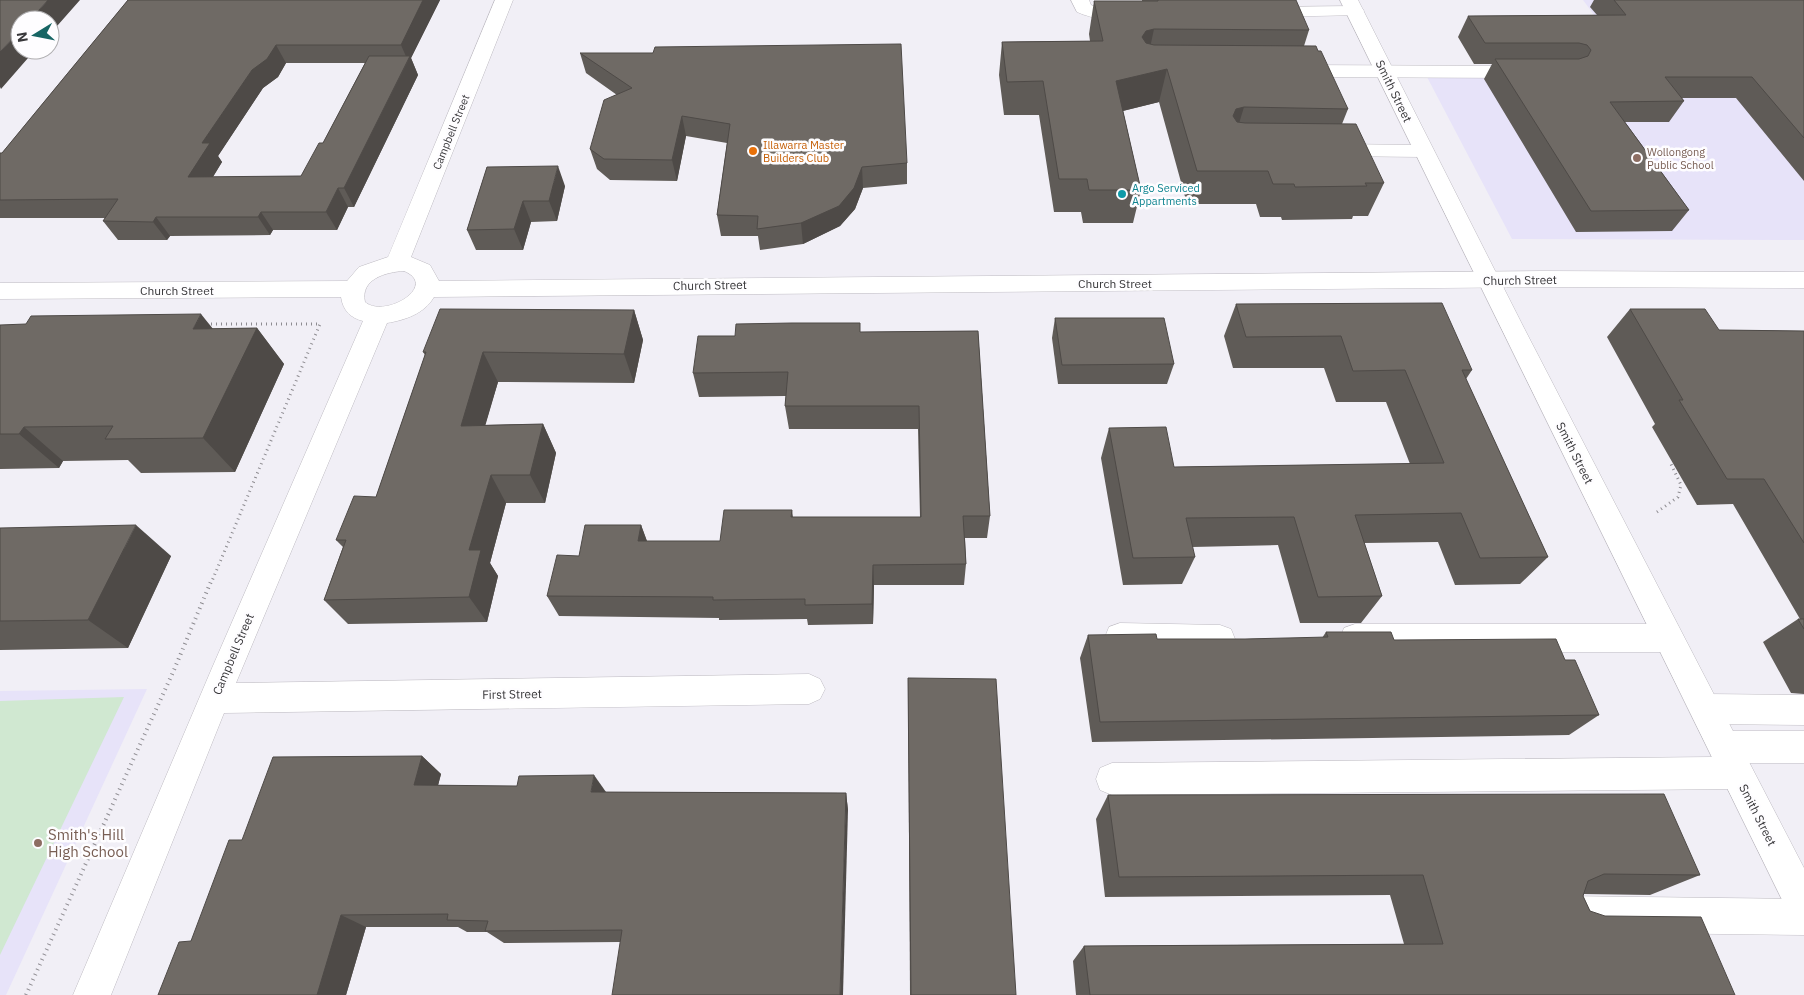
<svg xmlns="http://www.w3.org/2000/svg" width="1804" height="995" viewBox="0 0 1804 995" font-family="'IBM Plex Sans',sans-serif">
<rect width="100%" height="100%" fill="#f1eff6"/>
<g fill="#e7e3f9">
<path d="M1583,0H1804V240L1512,239L1427,77L1639,76Z"/>
<path d="M147,689L6,995H0V691Z"/>
</g>
<path fill="#d0e8d1" d="M124,697L0,955V701Z"/>
<g fill="none" stroke-linecap="round" stroke-linejoin="round">
<g stroke="#bebbc2" stroke-width="1">
<g id="minor">
<path d="M495,0H513L411,257L430,265L439,281L1541,271L1804,272V288L1541,287L434,297C424,314 405,320 387,323L236,683L809,674L820,679L825,689L820,699L809,704L224,713L111,995H73L212,668L363,321C351,318 343,311 341,297L0,299V283L347,281L359,267L388,257ZM404,271C440,286 384,319 365,302C360,279 386,272 404,271Z"/>
<path d="M1071,0H1089L1091,5C1105,12 1123,5 1137,9L1140,13L1137,17C1119,22 1094,20 1077,12Z"/>
<path d="M1355,6L1361,7L1364,11L1361,15L1264,17L1258,16L1255,12L1258,8L1264,7Z"/>
<path d="M1293,65L1525,66L1532,68L1535,72L1532,76L1525,78L1293,77L1286,75L1283,71L1286,67Z"/>
<path d="M1331,144L1424,145L1431,146L1434,151L1431,156L1424,157L1331,156L1324,155L1321,150L1324,145Z"/>
<path d="M1120,623L1220,625L1231,629L1235,639L1231,649L1220,653L1120,651L1109,647L1105,637L1109,627Z"/>
<path d="M1355,624H1668L1679,628L1683,638L1679,648L1668,652H1355L1344,648L1340,638L1344,628Z"/>
<path d="M1705,694L1804,695V725L1705,724L1694,720L1689,709L1694,698Z"/>
<path d="M1724,731H1804V763H1749L1753,773L1749,784L1737,789L1112,795L1100,790L1096,779L1100,768L1112,763L1712,757L1708,747L1713,736Z"/>
<path d="M1561,896L1804,899V935L1561,932L1548,927L1543,914L1548,901Z"/>
</g>
</g>
<g stroke="#bebbc2" stroke-width="1">
<path id="major" d="M1340,0H1358L1524,328L1804,868V923L1791,918Z"/>
</g>
<g stroke="#8e8c91" stroke-width="3" stroke-dasharray="1 4" stroke-linecap="butt">
<path d="M206,324H320L212,581"/>
<path d="M1657,512L1678,497L1681,485L1671,464L1675,462"/>
</g>
<path stroke="#8e8c91" stroke-width="4" stroke-dasharray="1 4.5" stroke-linecap="butt" d="M26,995L174,670L212,579"/>
<use href="#minor" fill="#fff" fill-rule="evenodd"/>
<use href="#major" fill="#fff" fill-rule="evenodd"/>
</g>
<g fill="#5f5b57" fill-rule="evenodd">
<path d="M128,0H440L411,58L418,75L354,207H348L337,230H273L270,235L170,236L167,240H118L103,221L105,218H0V153H2ZM286,63H365L323,143L301,176L213,177L222,162L218,156L263,88L278,77Z"/>
<path d="M1142,0H1278L1309,30L1304,46L1318,51L1348,109L1342,124L1384,183L1368,216H1353L1352,219L1282,220L1281,217H1260L1256,204H1187L1159,102L1123,111L1141,190L1133,223H1083L1081,212H1054L1039,115H1004L999,75L1002,42L1090,41L1089,34L1094,1H1142Z"/>
<path d="M1594,0H1804V181L1736,98H1682L1684,101L1669,122H1625L1689,210L1672,231L1576,232L1484,79L1492,64H1474L1458,37L1468,16L1597,15L1590,7Z"/>
<path d="M580,53L907,163V184L863,188L855,209L840,226L803,244L760,250L758,236H721L717,215L727,143L686,136L677,181L610,180L597,169L590,149L617,95L586,73Z"/>
<path d="M487,167L565,186L557,221L531,222L523,250H476L467,230Z"/>
<path d="M1236,304L1472,370L1466,379L1548,557L1520,584L1455,585L1438,542L1364,543L1382,596L1361,623H1300L1278,545L1192,547L1195,557L1182,584L1123,585L1101,458L1109,428L1174,467L1410,464L1386,402H1336L1324,368H1233L1224,336Z"/>
<path d="M1630,309L1719,330L1804,331V694L1791,693L1763,642L1798,619H1800L1733,504L1697,505L1652,427L1655,424L1607,337Z"/>
<path d="M634,310L643,340L634,383L498,382L485,425L543,424L556,453L545,503H506L490,563L498,576L487,622L348,624L324,600L343,547L336,540L376,497L425,355L423,352Z"/>
<path d="M1055,318L1174,364L1167,384H1058L1052,338Z"/>
<path d="M860,323V332L978,331L990,516L987,538H965L966,564L964,585H874L873,624L808,625L807,619L719,620V618L559,616L547,596L579,556L641,525L647,541H720L792,510L793,517H920L918,429H789L785,406L786,396L699,397L693,373L735,336Z"/>
<path d="M0,325L213,329L257,328L284,364L235,472L141,473L128,460L63,461L59,468L0,469Z"/>
<path d="M0,528L171,556L128,648L0,650Z"/>
<path d="M1326,632L1565,660L1599,715L1569,735L1092,742L1080,658L1088,635L1157,639H1245L1322,638Z"/>
<path d="M908,678L1016,995H910Z"/>
<path d="M422,756L441,774L438,785L606,792L846,793L848,810L620,942L504,943L487,932H467L458,927H366L346,995H158L191,941L242,840Z"/>
<path d="M1108,795L1700,875L1650,895L1584,894L1583,896L1590,911L1735,995H1076L1073,961L1084,946L1404,944L1390,895L1105,897L1096,819Z"/>
</g>
<g fill="#4e4a47">
<path d="M48,0H80L50,34V20H30Z"/>
<path d="M423,0H440L411,58L418,75L354,207L344,188L408,61L401,45Z"/>
<path d="M1154,29L1147,62L1142,37L1146,31Z"/>
<path d="M20,31V50H35L1,89L0,87V52Z"/>
<path d="M276,45L286,63L278,77L263,88L218,156L222,162L201,196L188,177L202,143L252,70Z"/>
<path d="M1167,69L1159,102L1110,114L1116,81Z"/>
<path d="M1244,107L1234,140L1233,116L1236,109Z"/>
<path d="M682,116L686,136L677,181L672,160Z"/>
<path d="M558,166L565,186L557,221L549,201Z"/>
<path d="M862,167L863,188L855,209L840,226L803,244L801,223Z"/>
<path d="M338,188L348,207L337,230L326,212Z"/>
<path d="M523,201L531,222L523,250L514,229Z"/>
<path d="M261,212L273,230L270,235L258,217Z"/>
<path d="M156,217L170,236L167,240L153,222Z"/>
<path d="M634,310L643,340L634,383L624,354Z"/>
<path d="M201,314L230,350L193,329Z"/>
<path d="M257,328L284,364L235,472L203,438Z"/>
<path d="M483,352L498,382L477,454L461,426Z"/>
<path d="M543,424L556,453L545,503L530,475Z"/>
<path d="M24,427L63,461L59,468L19,434Z"/>
<path d="M491,475L506,503L490,563L498,576L487,622L469,597V550Z"/>
<path d="M136,525L171,556L128,648L88,620Z"/>
<path d="M641,525L649,547L638,541Z"/>
<path d="M873,565L874,585L873,624L872,604Z"/>
<path d="M422,756L441,774L434,801L414,785Z"/>
<path d="M594,775L606,792H591Z"/>
<path d="M846,793L848,810L843,995H840Z"/>
<path d="M341,915L366,927L346,995H317Z"/>
</g>
<g fill="#6f6a65" stroke="#4e4a47">
<path d="M0,0H48L30,20H20V31L0,52Z"/>
<path d="M128,0H423L401,45H276L267,59L252,70L202,143H210L188,177L301,176L319,143H323L369,56H410L344,188H338L326,212H261L258,217H156L153,222L103,221L118,199L0,200V153H2Z"/>
<path d="M1158,0H1296L1309,30L1154,29L1146,31L1142,37L1146,43L1154,45L1316,46L1318,51H1321L1348,109L1244,107L1236,109L1233,116L1237,122L1245,123L1356,124L1384,183H1365L1367,186L1295,187L1294,184H1273L1268,171H1197L1167,69L1116,81L1141,190H1089L1087,179H1059L1043,81L1007,82L1002,42L1103,41L1094,1H1158Z"/>
<path d="M1614,0H1804V138L1752,77H1665L1684,101L1610,102L1689,210L1591,211L1495,59H1579L1588,56L1591,50L1587,45L1579,43H1485L1468,16L1626,15Z"/>
<path d="M901,44L907,163L862,167L854,188L839,206L801,223L757,229L758,216L717,215L730,124L682,116L672,160L604,159L590,149L604,100L632,88L580,53H653L655,47Z"/>
<path d="M558,166L549,201H523L514,229L467,230L487,167Z"/>
<path d="M1442,303L1472,370H1462L1548,557L1480,558L1461,513L1355,515L1382,596L1318,597L1294,517L1186,518L1195,557L1133,558L1109,428L1166,427L1174,467L1444,463L1405,370L1353,371L1341,336L1246,337L1236,304Z"/>
<path d="M440,309L634,310L624,354L483,352L461,426L543,424L530,475H491L469,550H481L469,597L324,600L346,540H336L354,496L376,497L426,352H423Z"/>
<path d="M1630,309H1705L1719,330L1804,331V543L1764,479H1727L1679,400H1683Z"/>
<path d="M201,314L193,329L257,328L203,438L105,439L113,426L24,427L19,434H0V325L26,324L31,316Z"/>
<path d="M1055,318H1164L1174,364L1062,365Z"/>
<path d="M792,323H860V332L978,331L990,516H963L966,564L873,565L872,604L805,605V599L713,600V597L547,596L557,555L579,556L585,525H641L638,541H720L724,510H792L791,517H921L919,406H785L788,372L693,373L698,336H735L736,324Z"/>
<path d="M136,525L88,620L0,621V528Z"/>
<path d="M1798,619H1804V629Z"/>
<path d="M1326,632H1391L1394,640L1556,639L1565,660H1575L1599,715L1100,722L1088,635L1156,634L1157,639H1245L1328,637Z"/>
<path d="M908,678L996,679L1016,995H911Z"/>
<path d="M422,756L414,785L517,786L519,776L594,775L591,792L846,793L840,995H612L622,930L485,931L488,921L447,920L448,914L341,915L317,995H158L179,942L191,941L229,840H242L273,757Z"/>
<path d="M1664,794L1700,875L1604,874L1588,881L1583,896L1590,911L1605,916L1701,917L1735,995H1090L1084,946L1443,944L1423,875L1119,877L1108,795Z"/>
</g>
<circle fill="#e8710a" stroke="#fefdff" stroke-width="2" cx="753" cy="151" r="5"/>
<g fill="#8d6e63" stroke="#fefdff" stroke-width="2">
<circle cx="1637" cy="158" r="5"/>
<circle cx="38" cy="843" r="5"/>
</g>
<circle fill="#0f9aa8" stroke="#fefdff" stroke-width="2" cx="1122" cy="194" r="5"/>
<g text-anchor="middle" dominant-baseline="central" stroke-width="5" stroke-linejoin="round" paint-order="stroke">
<g font-size="11" fill="#38373a" stroke="#fefdff">
<text transform="translate(451 132) rotate(-68)">Campbell Street</text>
</g>
<g font-size="11" fill="#c56008" stroke="#fefdff" text-anchor="start">
<text x="763" y="145">Illawarra Master<tspan x="763" dy="13">Builders Club</tspan></text>
</g>
<g font-size="11" fill="#785e54" stroke="#fefdff" text-anchor="start">
<text x="1647" y="152">Wollongong<tspan x="1647" dy="13">Public School</tspan></text>
</g>
<g font-size="11" fill="#0d838f" stroke="#fefdff" text-anchor="start">
<text x="1132" y="188">Argo Serviced<tspan x="1132" dy="13">Appartments</tspan></text>
</g>
<g font-size="12" fill="#38373a" stroke="#fefdff">
<text transform="translate(1394 91) rotate(64)">Smith Street</text>
<text transform="translate(1520 280) rotate(-1)">Church Street</text>
<text x="1115" y="283">Church Street</text>
<text transform="translate(710 285) rotate(-1)">Church Street</text>
<text x="177" y="290">Church Street</text>
<text transform="translate(1575 453) rotate(63)">Smith Street</text>
<text transform="translate(233 654) rotate(-67)">Campbell Street</text>
<text transform="translate(512 694) rotate(-1)">First Street</text>
<text transform="translate(1758 815) rotate(63)">Smith Street</text>
</g>
<g font-size="15" fill="#785e54" stroke="#fefdff" text-anchor="start">
<text x="48" y="834">Smith's Hill<tspan x="48" dy="17">High School</tspan></text>
</g>
</g>
<g transform="translate(35 35) rotate(260)"><circle r="24" fill="#fefdff" stroke="#afaeb0"/>
<path d="M0-4L9 19L0 12L-9 19Z" fill="#176564"/>
<text y="-8" font-size="14" font-weight="bold" text-anchor="middle" fill="#38373a">N</text>
</g>
</svg>
